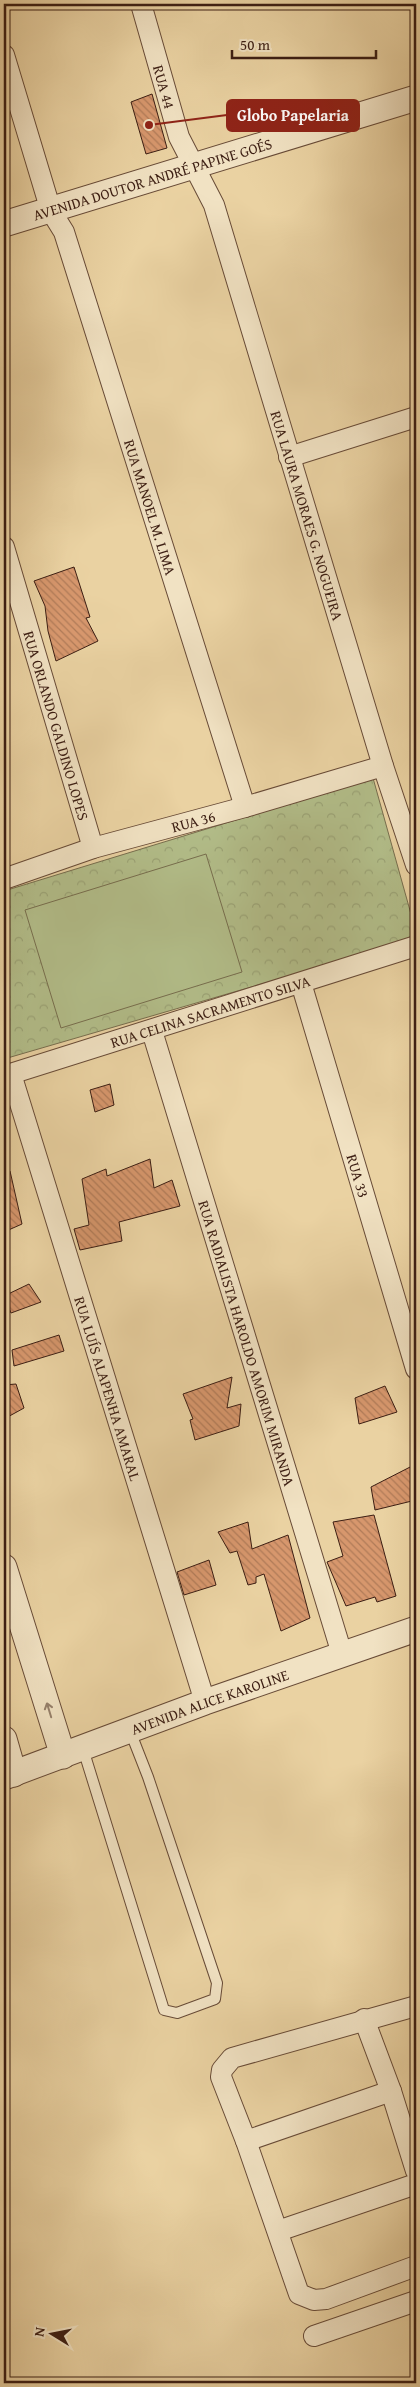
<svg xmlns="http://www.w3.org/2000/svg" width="420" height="2387" viewBox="0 0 420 2387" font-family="'Gentium Book Plus',serif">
<defs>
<pattern id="park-crowns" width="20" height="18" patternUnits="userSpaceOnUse" patternTransform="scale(1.25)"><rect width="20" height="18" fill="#b2bd89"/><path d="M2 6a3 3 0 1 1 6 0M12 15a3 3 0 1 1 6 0" fill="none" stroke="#9aa275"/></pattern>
<pattern id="building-back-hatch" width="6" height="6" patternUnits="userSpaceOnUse" patternTransform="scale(1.25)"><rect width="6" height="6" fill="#d7976d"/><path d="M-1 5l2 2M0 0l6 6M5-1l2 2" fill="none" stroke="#b07b58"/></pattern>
</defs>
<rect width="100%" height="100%" fill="#ead2a2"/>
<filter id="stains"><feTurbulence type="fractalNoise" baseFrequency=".004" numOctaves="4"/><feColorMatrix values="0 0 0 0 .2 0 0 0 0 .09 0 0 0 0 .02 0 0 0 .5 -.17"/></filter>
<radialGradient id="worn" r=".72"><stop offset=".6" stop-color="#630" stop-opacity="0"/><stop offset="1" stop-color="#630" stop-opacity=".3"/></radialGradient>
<path fill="url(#park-crowns)" stroke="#776e4e" d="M373,778L416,932V939L4,1059V891Z"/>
<path fill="#b2bd89" stroke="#776e4e" d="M206,854L242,972L61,1028L25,910Z"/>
<g fill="url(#building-back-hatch)" stroke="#3c1e13">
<path d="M152,94L167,148L146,154L131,102Z"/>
<path d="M74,567L90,617L86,618L98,641L56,661L48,631L45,606L34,581Z"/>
<path d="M110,1084L114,1105L95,1112L90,1090Z"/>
<path d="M150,1159L154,1188L172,1180L180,1206L119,1222L122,1241L80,1250L74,1229L89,1225L82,1179L106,1169L107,1176Z"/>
<path d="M4,1171H10L22,1224L4,1232Z"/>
<path d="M29,1284L41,1302L11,1313L4,1296Z"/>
<path d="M59,1335L64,1351L14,1366L12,1350Z"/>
<path d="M232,1377L227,1408L241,1404L239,1426L195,1440L190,1420L193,1419L183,1394Z"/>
<path d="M16,1384L24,1408L4,1419V1385Z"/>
<path d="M385,1386L397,1412L359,1424L355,1398Z"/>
<path d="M416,1464V1500L375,1510L371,1487Z"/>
<path d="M374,1515L396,1596L377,1602L375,1597L346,1606L327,1562L343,1556L333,1522Z"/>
<path d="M248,1522L252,1549L288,1535L310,1618L281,1631L264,1574L256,1577V1583L248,1585L237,1551L230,1553L218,1532Z"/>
<path d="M209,1560L216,1585L184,1595L177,1572Z"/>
</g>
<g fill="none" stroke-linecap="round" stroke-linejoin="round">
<g stroke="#684b37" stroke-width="12">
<path id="service" d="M83,1749L164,2010L177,2013L215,1999L217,1983L148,1777L130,1731"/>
</g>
<g stroke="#684b37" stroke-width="22">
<g id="minor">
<path id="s1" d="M141,4L179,137L214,205L383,766L416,865"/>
<path id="s2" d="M4,55L51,211L64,232L245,807"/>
<path d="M289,457L416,417"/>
<path id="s3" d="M4,547L93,848"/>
<path id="s4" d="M4,879L93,848L245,807L383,766"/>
<path id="s5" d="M301,983L416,1369"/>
<path id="s6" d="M152,1031L342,1654"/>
<path id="s7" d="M11,1074L205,1702"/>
<path id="s8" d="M4,1076L416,946"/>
<path d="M416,2006L232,2058L222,2070L221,2077L246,2141L299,2294L314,2300L326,2299L416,2266"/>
<path d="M364,2019L391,2091L416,2171"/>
<path d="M246,2141L391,2091"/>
<path d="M278,2231L416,2184"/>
<path d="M314,2336L416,2301"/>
</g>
</g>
<g stroke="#684b37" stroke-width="27">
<g id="tertiary">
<path id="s9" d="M4,224L416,98"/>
<path d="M4,1567L63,1756"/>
<path d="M4,1739L14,1774"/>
<path id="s10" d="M4,1777L205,1702L416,1629"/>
</g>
</g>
<use href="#service" stroke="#f1e2c3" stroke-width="10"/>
<use href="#minor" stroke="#f1e2c3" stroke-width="20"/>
<use href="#tertiary" stroke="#f1e2c3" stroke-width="25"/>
</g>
<defs><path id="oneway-shaft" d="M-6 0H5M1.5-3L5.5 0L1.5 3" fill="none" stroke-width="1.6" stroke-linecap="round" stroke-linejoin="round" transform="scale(1.25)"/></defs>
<use stroke="#96806b" href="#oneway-shaft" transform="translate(49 1710) rotate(-107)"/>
<g text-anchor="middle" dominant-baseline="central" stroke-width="5" stroke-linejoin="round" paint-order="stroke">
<g font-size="15" fill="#3c1e13" stroke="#f1e2c3">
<text stroke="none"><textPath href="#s1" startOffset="86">RUA 44</textPath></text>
<text stroke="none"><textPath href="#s9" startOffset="155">AVENIDA DOUTOR ANDRÉ PAPINE GOÉS</textPath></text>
<text stroke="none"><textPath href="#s2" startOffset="476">RUA MANOEL M. LIMA</textPath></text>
<text stroke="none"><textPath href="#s1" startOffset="539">RUA LAURA MORAES G. NOGUEIRA</textPath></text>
<text stroke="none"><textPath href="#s3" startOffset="186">RUA ORLANDO GALDINO LOPES</textPath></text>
<text stroke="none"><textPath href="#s4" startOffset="198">RUA 36</textPath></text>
<text stroke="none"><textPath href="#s8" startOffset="216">RUA CELINA SACRAMENTO SILVA</textPath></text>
<text stroke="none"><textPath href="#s5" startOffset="201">RUA 33</textPath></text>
<text stroke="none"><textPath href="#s6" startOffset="326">RUA RADIALISTA HAROLDO AMORIM MIRANDA</textPath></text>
<text stroke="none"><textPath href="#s7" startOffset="329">RUA LUÍS ALAPENHA AMARAL</textPath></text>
<text stroke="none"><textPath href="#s10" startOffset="219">AVENIDA ALICE KAROLINE</textPath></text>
</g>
</g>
<path fill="none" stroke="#8f2418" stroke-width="2" d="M149 125L227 115"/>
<circle fill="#8f2418" stroke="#f1e2c3" stroke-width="2" cx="149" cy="125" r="5"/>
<rect fill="#8f2418" stroke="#8f2418" stroke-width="2" x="227" y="100" width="132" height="31" rx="5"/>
<g font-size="16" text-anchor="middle" font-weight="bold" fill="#fff">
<text x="293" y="121">Globo Papelaria</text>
</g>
<rect width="420" height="2387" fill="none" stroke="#ead2a2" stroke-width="20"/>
<rect x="5" y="5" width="410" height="2377" fill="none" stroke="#3c1e13" stroke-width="2.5"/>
<rect x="10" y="10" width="400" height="2367" fill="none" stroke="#3c1e13"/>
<g transform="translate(52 2334) rotate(280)" stroke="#f1e2c3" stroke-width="4" paint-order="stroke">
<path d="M0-4L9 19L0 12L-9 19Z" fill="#3c1e13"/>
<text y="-8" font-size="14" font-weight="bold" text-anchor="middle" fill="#3c1e13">N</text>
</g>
<path d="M232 50v8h144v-8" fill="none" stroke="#3c1e13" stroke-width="2.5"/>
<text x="240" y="50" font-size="15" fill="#3c1e13" stroke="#f1e2c3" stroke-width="4" paint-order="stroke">50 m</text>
<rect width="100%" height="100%" filter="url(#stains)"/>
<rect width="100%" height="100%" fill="url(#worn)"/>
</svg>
